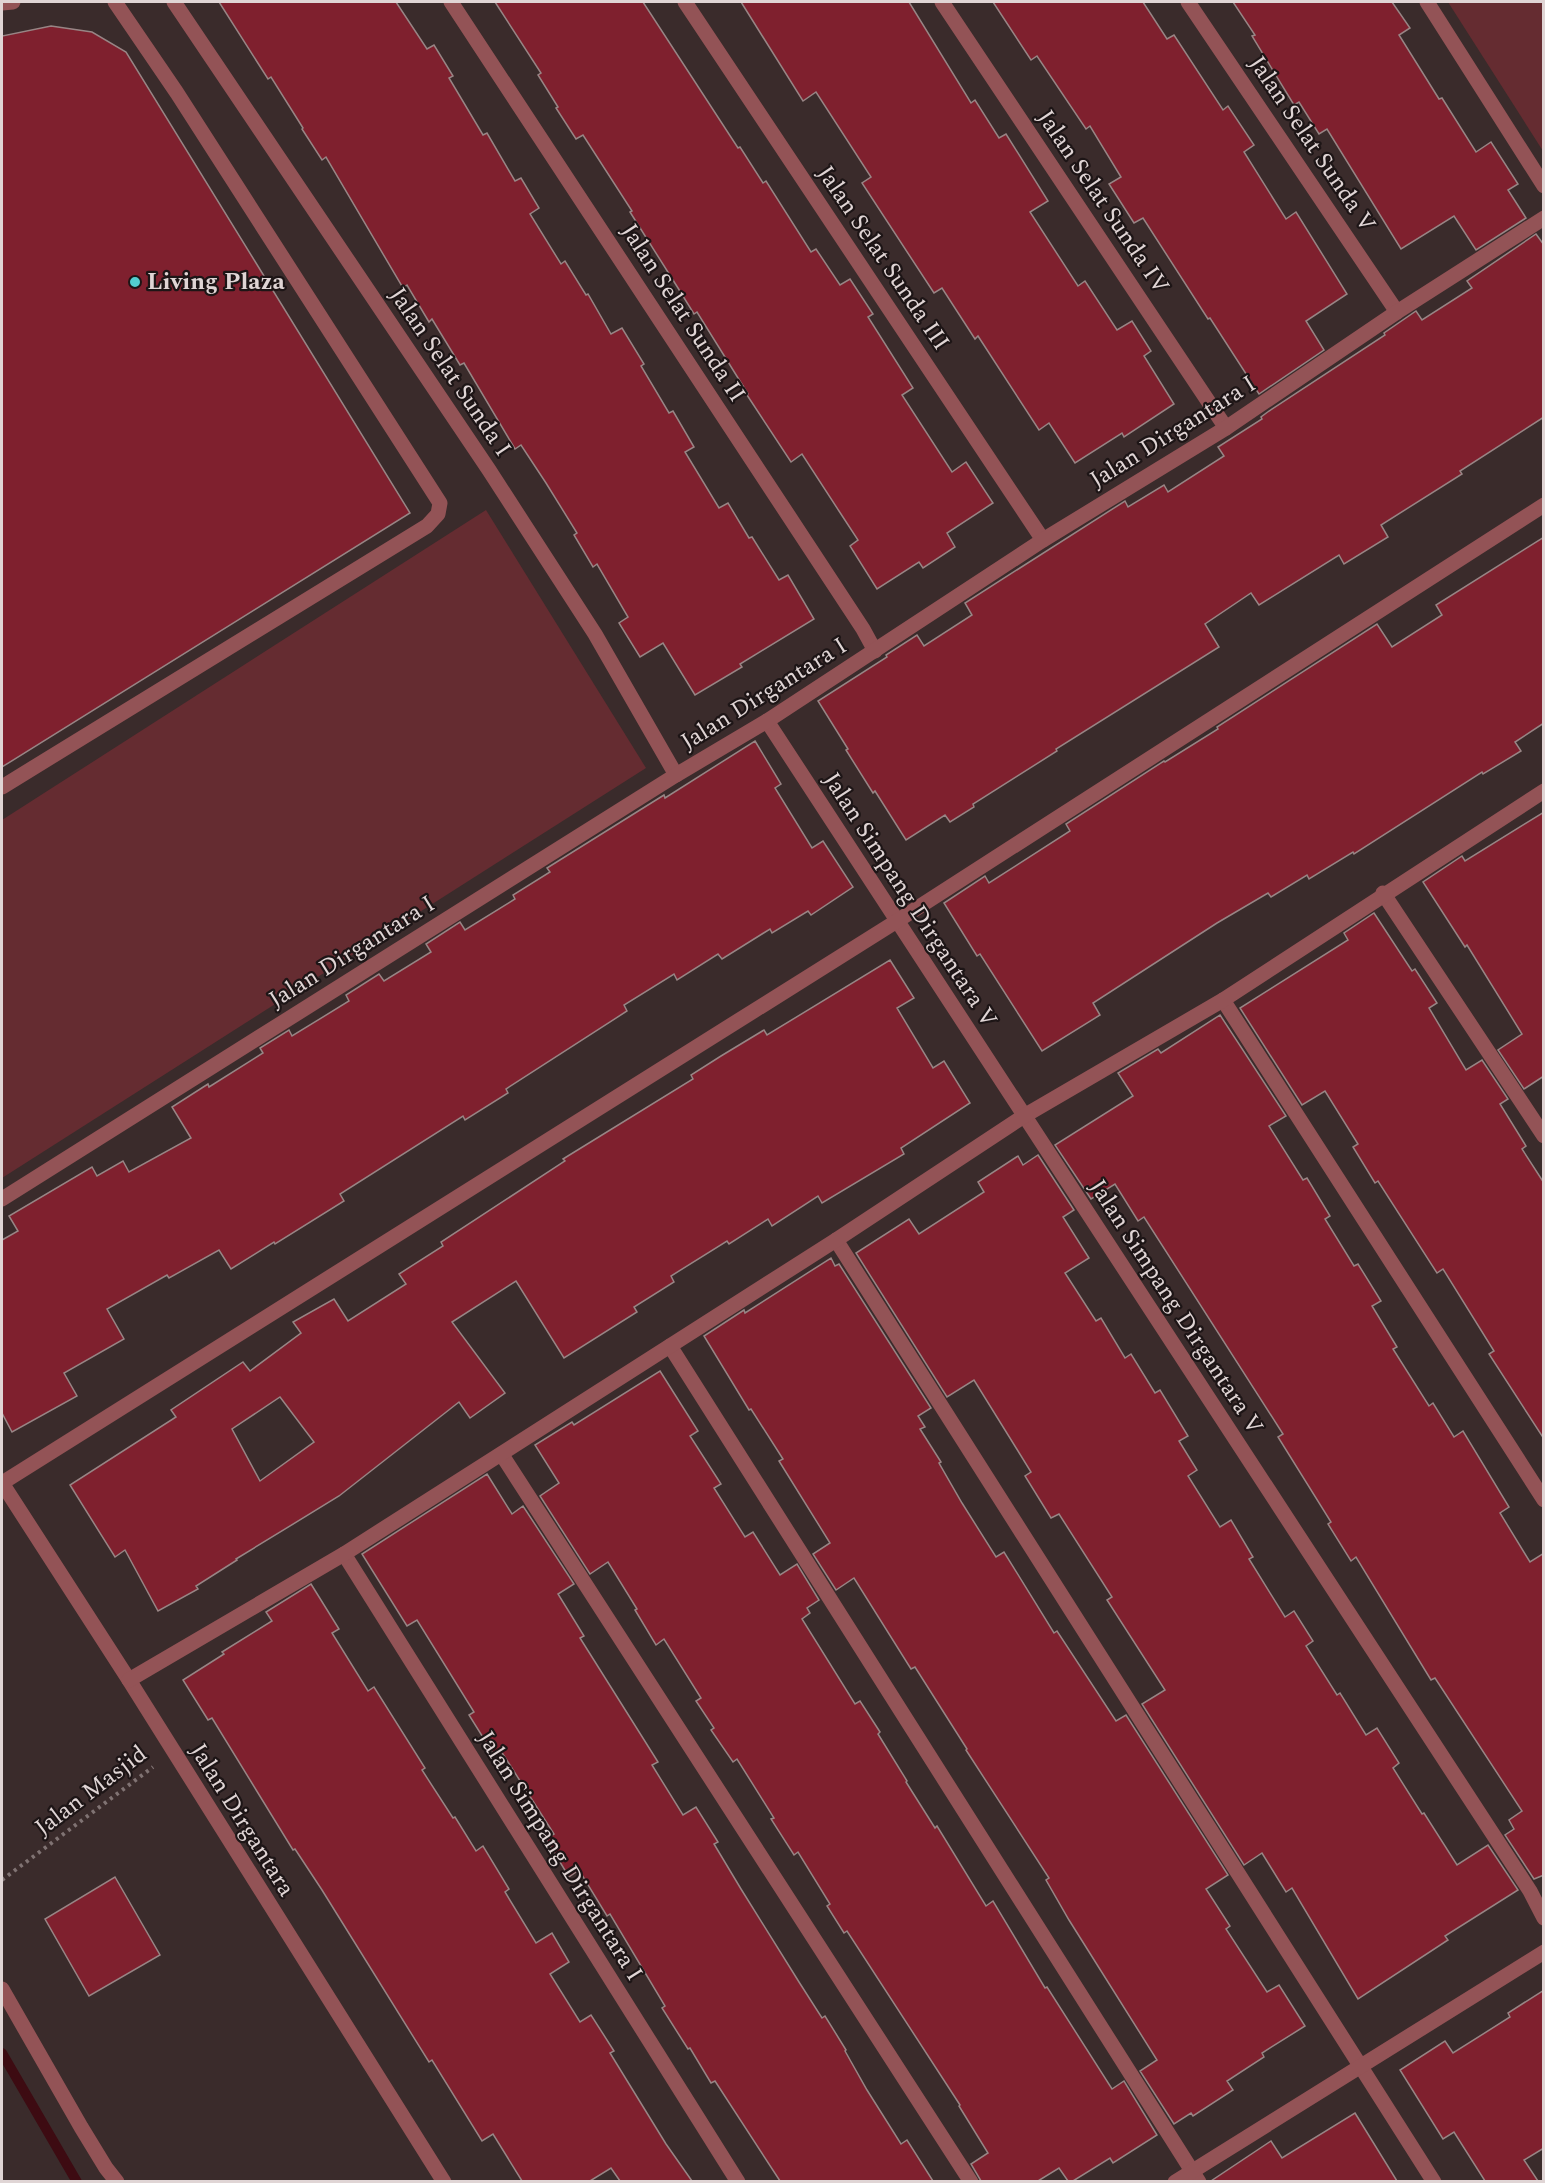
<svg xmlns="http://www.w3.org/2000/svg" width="1545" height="2183" viewBox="0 0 1545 2183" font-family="Spectral,serif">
<rect width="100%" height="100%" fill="#3a2b2b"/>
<g fill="#652c31">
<path d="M1448,2H1543V151Z"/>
<path d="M486,510L646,768L2,1178V820Z"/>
</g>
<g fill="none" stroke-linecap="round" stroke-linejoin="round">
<path stroke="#3d0b12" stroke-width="10" d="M2,2053L77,2182"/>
</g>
<g fill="#7f202e" stroke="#988585" stroke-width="1.5" fill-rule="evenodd">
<path d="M219,2H396L427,49L434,45L453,76L449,78L483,135L487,133L515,181L521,178L539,208L530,214L561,264L565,261L586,295L588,294L611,334L622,328L644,364L641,366L669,413L673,411L694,447L685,452L719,508L728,503L749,538L752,537L779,580L788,575L814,619L740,664L742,667L695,695L663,643L640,657L619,623L628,617L597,564L593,567L574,535L577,533L546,483L521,445L515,449L464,363L460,365L432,319L429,322L407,285L403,288L326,157L322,160L302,129L303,128L271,77L268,79Z"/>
<path d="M495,2H643L738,148L740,147L763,183L766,181L811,252L816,249L840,285L850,279L873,314L868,317L913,388L902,395L952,472L966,462L993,503L947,533L955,547L923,568L919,562L877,589L850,546L858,540L839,511L802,454L791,462L747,395L748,394L697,312L694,314L678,288L630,212L632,211L583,135L576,139L556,108L558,107L538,75L541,73Z"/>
<path d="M741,2H909L971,103L975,100L999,138L1006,134L1048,201L1030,212L1078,286L1085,281L1117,330L1132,321L1151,351L1144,356L1174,404L1124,437L1122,433L1075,463L1049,423L1039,430L978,336L975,339L942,288L934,293L862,183L871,177L816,92L803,101Z"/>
<path d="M993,2H1143L1167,39L1174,35L1223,110L1228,106L1254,145L1244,152L1286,219L1296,212L1347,294L1306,321L1324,350L1259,394L1210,318L1208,319L1143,218L1134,223L1109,184L1121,177L1090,126L1086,129L1037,56L1031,60Z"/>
<path d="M1233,2H1392L1410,28L1399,35L1439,99L1442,98L1476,152L1491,142L1518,184L1508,190L1526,218L1476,250L1454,216L1401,249L1327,129L1319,134L1299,102L1294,105L1252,36L1255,35Z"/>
<path d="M51,26L92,32L126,52L410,513L2,767V36Z"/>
<path d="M1536,234L1544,245V417L1460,471L1462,474L1381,525L1388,537L1344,564L1339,555L1259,605L1251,593L1205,624L1219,647L1056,749L1057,751L973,804L974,807L950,822L945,815L906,840L875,791L873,793L846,750L848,749L818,701L887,657L886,655L917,635L924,646L972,615L965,603L1125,501L1128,507L1164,485L1168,492L1224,456L1218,447L1262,419L1261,417L1269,411L1385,335L1384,333L1416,311L1422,320L1472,288L1467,281Z"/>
<path d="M1544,537V723L1515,742L1521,751L1483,774L1482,772L1354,854L1353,852L1309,879L1307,875L1271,897L1268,893L1217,923L1093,1003L1100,1015L1042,1051L980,954L977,956L944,903L985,876L989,883L1070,831L1066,824L1164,761L1165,762L1218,729L1217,727L1377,624L1392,647L1442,615L1436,605Z"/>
<path d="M755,741L781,784L775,788L812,848L823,841L853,887L811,915L808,911L772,933L770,929L722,959L718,954L677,980L674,974L624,1005L627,1011L506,1089L508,1093L465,1120L463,1116L340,1194L344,1201L275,1244L274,1242L231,1269L219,1250L169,1278L167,1275L107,1309L124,1339L64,1373L77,1396L12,1432L2,1413V1240L18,1231L9,1216L92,1167L97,1176L123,1161L129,1172L191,1138L172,1107L208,1084L209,1087L263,1053L260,1048L289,1030L292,1036L349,1001L346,995L379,974L384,981L431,952L426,944L460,922L465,930L515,899L513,895L550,872L547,868L664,795L665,798Z"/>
<path d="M1544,812V1076L1524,1089L1498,1050L1522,1034L1467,945L1465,947L1423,882L1462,856L1465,861Z"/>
<path d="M1374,913L1412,971L1415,969L1437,1003L1429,1008L1466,1070L1482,1060L1508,1099L1500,1104L1526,1146L1522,1149L1544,1183V1439L1489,1354L1494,1351L1443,1269L1437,1273L1378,1181L1375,1183L1353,1147L1358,1144L1325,1091L1302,1105L1240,1008L1348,940L1344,933Z"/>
<path d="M890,960L914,998L897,1008L933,1068L944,1061L970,1103L901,1148L904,1154L822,1203L818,1196L772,1226L768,1219L729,1244L727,1241L671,1276L674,1282L634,1307L637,1312L564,1358L516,1281L452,1322L505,1393L470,1418L459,1402L339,1496L236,1559L237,1560L196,1586L198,1589L158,1611L125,1550L115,1557L70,1485L176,1417L171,1410L243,1362L250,1371L301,1333L293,1322L334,1299L348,1321L406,1284L399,1274L443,1246L441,1242L565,1161L563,1159L693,1079L691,1075L721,1056L764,1030L767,1035ZM280,1397L314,1442L260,1481L232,1429Z"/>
<path d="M1220,1015L1286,1116L1269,1126L1303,1180L1307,1178L1330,1216L1325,1219L1354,1266L1358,1264L1381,1301L1372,1306L1397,1347L1393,1349L1429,1406L1433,1403L1454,1437L1463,1431L1509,1507L1500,1513L1530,1562L1544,1553V1875L1534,1879L1505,1835L1514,1829L1509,1820L1522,1811L1435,1678L1431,1680L1356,1557L1351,1561L1328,1524L1331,1522L1278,1437L1283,1434L1144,1217L1138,1221L1115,1184L1091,1199L1055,1145L1133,1096L1118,1073L1158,1049L1161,1053Z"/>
<path d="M1038,1155L1074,1210L1063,1217L1089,1258L1065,1273L1096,1321L1101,1318L1125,1358L1131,1354L1155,1393L1160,1390L1188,1436L1179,1441L1197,1470L1188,1476L1220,1527L1231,1520L1253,1557L1249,1559L1285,1617L1294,1611L1313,1641L1306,1646L1337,1695L1340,1693L1366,1735L1377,1728L1399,1763L1393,1768L1422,1814L1424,1813L1457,1865L1488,1845L1518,1890L1445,1936L1448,1940L1358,1999L1292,1888L1286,1892L1262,1853L1244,1865L1142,1704L1165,1690L1107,1600L1112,1597L1059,1514L1051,1518L1025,1476L1031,1472L974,1380L947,1397L856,1253L909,1219L919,1234L984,1192L978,1182L1018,1156L1023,1165Z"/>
<path d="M831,1258L835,1266L839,1264L931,1408L918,1416L925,1427L920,1429L941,1462L939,1463L962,1503L996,1557L1004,1552L1054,1633L1057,1631L1116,1721L1126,1715L1228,1875L1206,1889L1230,1926L1226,1929L1267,1992L1279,1985L1305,2026L1262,2053L1264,2057L1227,2081L1233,2090L1193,2116L1191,2113L1174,2124L1140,2071L1157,2060L1069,1920L1046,1880L1049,1878L966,1750L967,1749L915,1667L911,1669L854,1578L836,1590L813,1554L830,1543L779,1461L783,1459L751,1409L749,1410L704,1336L744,1310L745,1313Z"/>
<path d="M660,1371L698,1431L690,1436L721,1484L714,1488L745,1537L753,1532L780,1575L797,1564L819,1600L807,1608L810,1613L802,1619L855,1704L860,1701L880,1732L878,1734L907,1781L906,1782L935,1828L937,1826L986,1906L993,1901L1045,1988L1047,1987L1112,2089L1124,2081L1157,2135L1113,2163L1110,2158L1073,2181H1068L1059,2168L1038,2181H981L971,2164L988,2153L959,2106L960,2105L847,1931L844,1933L827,1906L830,1904L798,1852L794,1855L771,1819L774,1818L737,1759L733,1762L711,1730L714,1728L696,1701L701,1698L664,1639L656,1645L635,1610L637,1609L608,1562L590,1574L540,1496L559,1483L535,1445L572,1422L574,1425Z"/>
<path d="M487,1474L512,1514L523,1506L574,1584L558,1594L584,1636L580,1638L658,1762L652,1765L683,1815L696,1807L718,1842L714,1844L741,1889L799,1982L822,2018L825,2016L846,2050L845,2051L867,2090L901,2144L907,2140L933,2181H780L715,2081L711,2083L690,2048L688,2049L662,2008L665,2006L610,1914L607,1916L579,1870L569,1877L546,1839L554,1834L501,1751L494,1755L469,1715L474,1712L417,1620L407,1626L362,1554Z"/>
<path d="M311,1584L339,1629L332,1633L368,1691L374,1687L425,1768L422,1770L453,1818L455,1817L476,1851L483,1846L509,1889L505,1892L536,1943L552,1933L569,1962L550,1974L580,2022L591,2015L614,2051L610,2053L666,2144L692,2181H620L611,2168L590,2181H522L493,2134L482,2141L432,2060L429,2062L322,1890L295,1849L293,1850L212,1718L208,1720L183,1680L224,1654L222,1652L272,1621L266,1612Z"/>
<path d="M115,1877L160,1955L89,1996L45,1919Z"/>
<path d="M1544,1990V2148L1524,2160L1538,2181H1485L1454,2132L1443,2139L1400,2070L1445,2041L1453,2053L1510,2017L1508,2013Z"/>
<path d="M1355,2113L1397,2181H1211L1271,2141L1282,2158Z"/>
</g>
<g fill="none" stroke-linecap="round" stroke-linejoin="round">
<path stroke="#807373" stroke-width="4" stroke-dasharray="3 4.5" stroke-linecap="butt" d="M2,1880L153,1767"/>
<g stroke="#935356" stroke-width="15">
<path d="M2,3L13,2"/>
<path d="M2,787L427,526L438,514L440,503L177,93L115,2"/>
</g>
<g stroke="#935356" stroke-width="15">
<path d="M174,2L489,470L595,634L676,775"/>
<path d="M451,2L863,629L875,651"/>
<path d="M685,2L1043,540"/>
<path d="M942,2L1226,428"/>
<path d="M1188,2L1397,312"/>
<path d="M1427,2L1544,186"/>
<path d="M767,721L1530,1891L1544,1918"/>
<path d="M1383,893L1544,1136"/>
<path d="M1223,1000L1544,1500"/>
<path d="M2,1199L676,775L767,721L1043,540L1226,428L1397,312L1544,218"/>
<path d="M836,1240L1434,2182"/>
<path d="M670,1346L1199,2182"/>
<path d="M502,1455L971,2182"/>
<path d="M2,1483L897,921L1544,505"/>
<path d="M2,1483L129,1680L444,2182"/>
<path d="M344,1554L738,2182"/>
<path d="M129,1680L344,1554L836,1240L1024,1116L1223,1000L1544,791"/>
<path d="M2,1989L81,2127L106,2168L117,2182"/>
<path d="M1175,2182L1544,1952"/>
</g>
</g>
<circle fill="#52cdcf" stroke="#1d1516" stroke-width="2" cx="135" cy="282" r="6"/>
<g text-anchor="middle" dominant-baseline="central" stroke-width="4.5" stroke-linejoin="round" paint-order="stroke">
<g font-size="24" fill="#e0d5d5" stroke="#1d1516">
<text transform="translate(1312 144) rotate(56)">Jalan Selat Sunda V</text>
<text transform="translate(1103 202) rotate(56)">Jalan Selat Sunda IV</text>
<text transform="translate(883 258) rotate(56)">Jalan Selat Sunda III</text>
<text transform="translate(683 313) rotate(57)">Jalan Selat Sunda II</text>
<text transform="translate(450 372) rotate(56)">Jalan Selat Sunda I</text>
<text transform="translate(1173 432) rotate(-32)">Jalan Dirgantara I</text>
<text transform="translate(764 694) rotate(-32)">Jalan Dirgantara I</text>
<text transform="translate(910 900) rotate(57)">Jalan Simpang Dirgantara V</text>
<text transform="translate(352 952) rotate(-32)">Jalan Dirgantara I</text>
<text transform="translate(1176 1307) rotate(57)">Jalan Simpang Dirgantara V</text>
<text transform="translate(91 1791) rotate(-37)">Jalan Masjid</text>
<text transform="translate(242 1820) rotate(58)">Jalan Dirgantara</text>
<text transform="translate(560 1856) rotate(58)">Jalan Simpang Dirgantara I</text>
</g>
<g font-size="24" font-weight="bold" fill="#e0d5d5" stroke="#1d1516" text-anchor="start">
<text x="147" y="282">Living Plaza</text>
</g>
</g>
<rect width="1545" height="2183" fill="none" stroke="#e0d5d5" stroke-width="6"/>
</svg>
